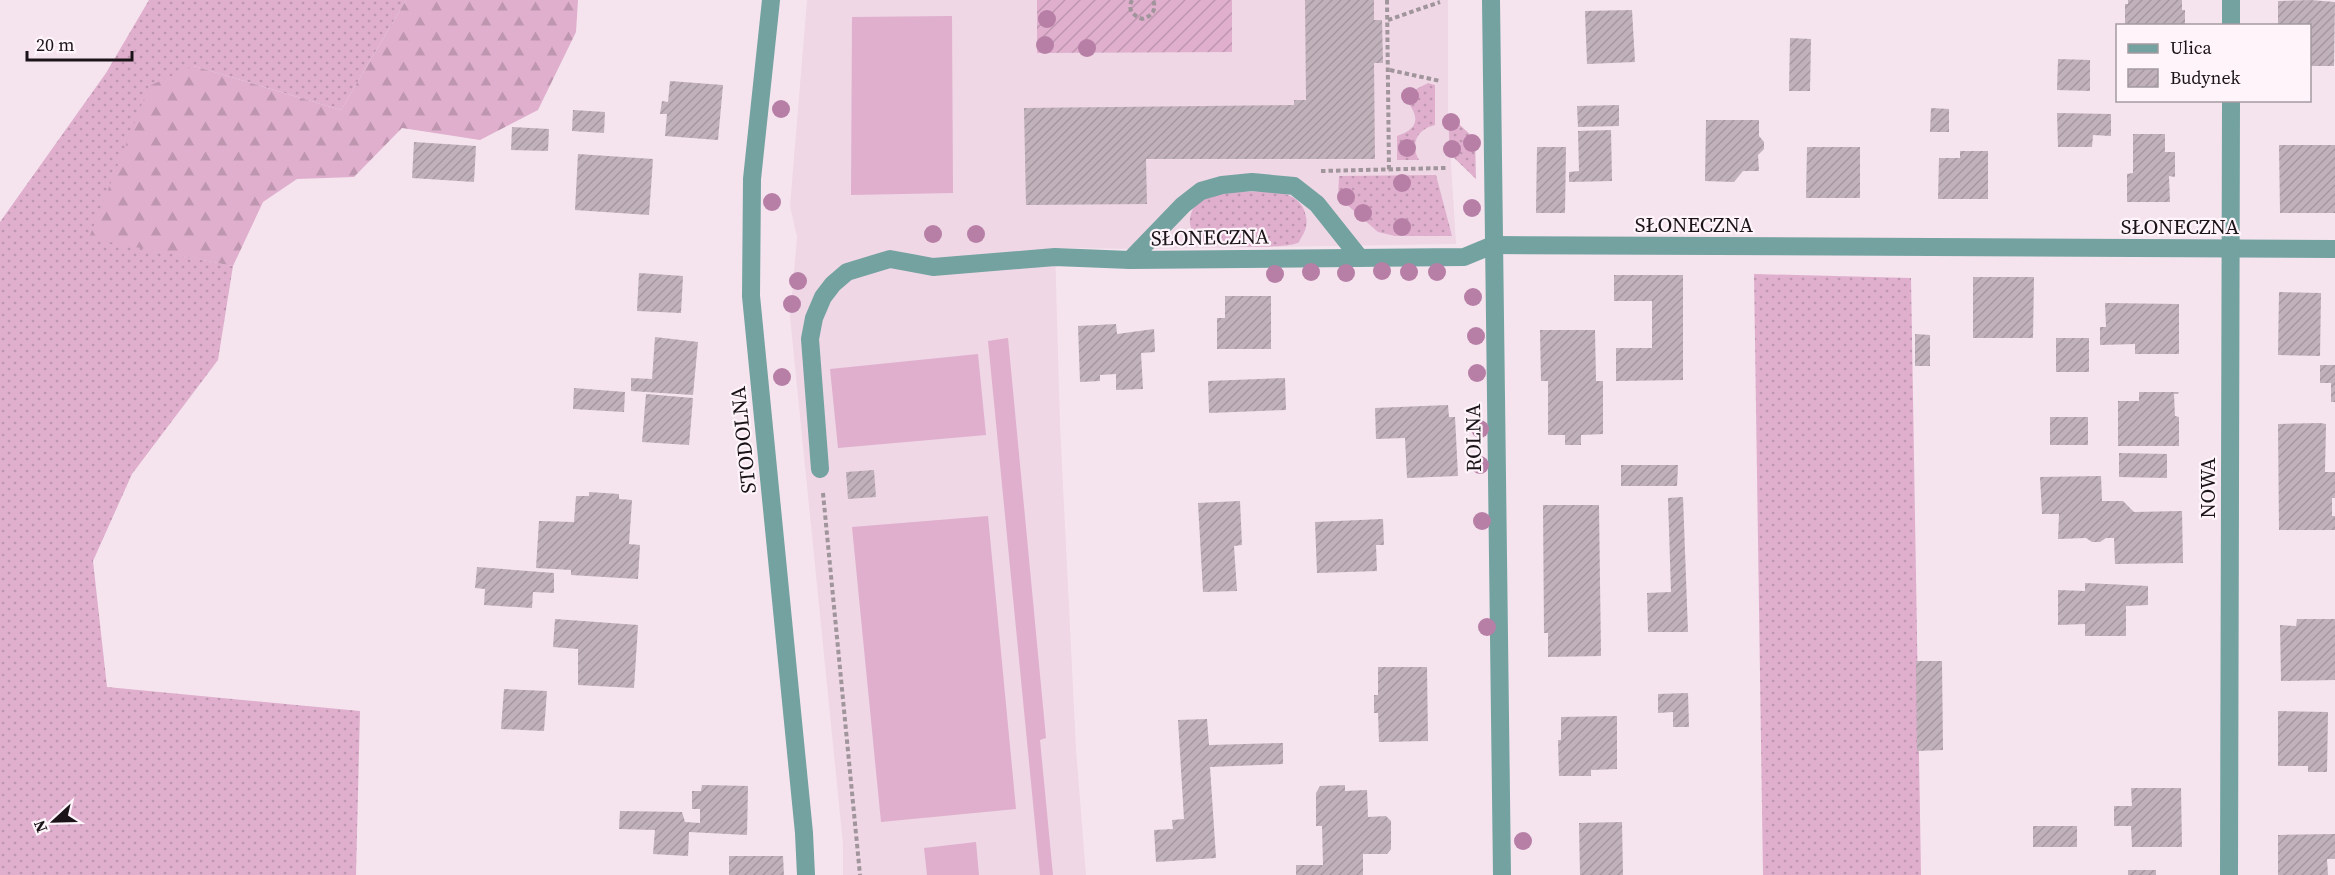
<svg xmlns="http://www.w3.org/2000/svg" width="2335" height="875" viewBox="0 0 2335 875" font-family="'Source Serif 4',serif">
<defs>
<pattern id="grass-dots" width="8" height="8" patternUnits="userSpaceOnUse" patternTransform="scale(1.5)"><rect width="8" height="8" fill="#dfafcd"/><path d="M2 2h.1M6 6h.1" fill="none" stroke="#bf96af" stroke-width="1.8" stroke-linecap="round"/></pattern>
<pattern id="forest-firs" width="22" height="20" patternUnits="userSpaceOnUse" patternTransform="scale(1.5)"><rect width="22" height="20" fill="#dfafcd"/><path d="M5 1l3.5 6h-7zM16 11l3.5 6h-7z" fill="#bf96af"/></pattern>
<pattern id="garden-furrows" width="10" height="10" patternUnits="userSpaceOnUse" patternTransform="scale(1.5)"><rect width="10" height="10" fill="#dfafcd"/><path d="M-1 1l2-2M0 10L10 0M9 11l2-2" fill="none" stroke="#bf96af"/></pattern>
<pattern id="building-hatch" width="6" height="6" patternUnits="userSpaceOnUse" patternTransform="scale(1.5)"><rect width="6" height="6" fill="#c1b1bb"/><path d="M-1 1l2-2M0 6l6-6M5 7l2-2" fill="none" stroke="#a597a0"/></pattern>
</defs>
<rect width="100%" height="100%" fill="#f5e4ee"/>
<path fill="#efd7e5" d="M807,0H1448V114L1456,244L1146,249L1055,248L1060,424L1076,749L1086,875H843V844L790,317L797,237L790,206Z"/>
<g fill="url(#grass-dots)">
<path d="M149,0H406L341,110L194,66L90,237L233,266L218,360L132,474L93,561L107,687L360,711L356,875H0V222L106,73Z"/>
<path d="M1428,83L1435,85V125C1417,129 1410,144 1419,160H1397V136C1424,127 1417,113 1403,96Z"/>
<path d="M1448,114L1475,139L1476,179L1450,154Z"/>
<path d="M1436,175L1452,236H1395L1378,232L1338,197L1339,176Z"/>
<path d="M1231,192C1255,192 1301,184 1306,217C1308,225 1305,232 1301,238C1299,242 1299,243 1294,244C1283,248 1213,248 1203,242C1182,230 1188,204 1208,196C1215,193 1224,193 1231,192Z"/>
<path d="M1754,274L1911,278L1921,875H1763Z"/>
</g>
<path fill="url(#forest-firs)" d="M406,0H578L576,32L538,110L480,140L402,128L354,177L297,179L263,202L233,266L89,238L149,86L194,66L341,110Z"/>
<path fill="url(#garden-furrows)" d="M1037,0H1232V52L1037,53Z"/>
<g fill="#dfafcd">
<path d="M952,16L953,193L851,195L852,17Z"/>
<path d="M1008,338L1046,738L1040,740L1053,875H1040L988,341Z"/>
<path d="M978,354L986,435L838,448L830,369Z"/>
<path d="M988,516L1016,809L881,822L852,527Z"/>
<path d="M976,842L979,875H927L924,848Z"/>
</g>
<g fill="url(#building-hatch)">
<path d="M1305,0H1374V20H1382L1383,63H1374L1375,159H1146L1147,204L1026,205L1024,108L1294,105V100H1306Z"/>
<path d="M2128,0H2182V10H2185V26H2125V4H2128Z"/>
<path d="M2310,0L2335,2L2334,66H2310V26H2278V1Z"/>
<path d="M1632,10L1635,62L1587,64L1585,11Z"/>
<path d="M1790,38L1811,39L1810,91H1789Z"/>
<path d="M2058,59L2090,60V91L2057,90Z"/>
<path d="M670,81L723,85L718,140L665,136L667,114H660L662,101L668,102Z"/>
<path d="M1619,105V126L1578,127L1577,106Z"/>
<path d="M1931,108L1949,109V132H1930Z"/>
<path d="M573,110L605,112L604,133L572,131Z"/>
<path d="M2057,113L2111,114V136L2093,135L2092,147H2058Z"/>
<path d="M1706,120H1759V136L1764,142V149L1758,155L1759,171H1743L1734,182L1705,181Z"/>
<path d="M512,127L549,129L548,151L511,150Z"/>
<path d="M1611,130L1612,181L1569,182V172L1579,171L1578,131Z"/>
<path d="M2133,134H2165V152H2175V177L2169,176L2170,202H2127V174L2133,173Z"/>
<path d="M414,142L476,146L474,182L412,178Z"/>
<path d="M2279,145H2335V213H2280Z"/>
<path d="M1537,147H1566L1565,213H1536Z"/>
<path d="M1807,147H1860V198H1806Z"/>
<path d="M1960,151H1988V199H1938L1939,158H1960Z"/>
<path d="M578,154L653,159L649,215L575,210Z"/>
<path d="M639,273L683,276L681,313L637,311Z"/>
<path d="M1614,275H1683V380L1616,381V348H1652V301H1614Z"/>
<path d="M1973,277H2034L2033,338H1973Z"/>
<path d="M2279,292L2321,293L2320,356L2278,355Z"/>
<path d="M1225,296H1271V349H1217V318H1225Z"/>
<path d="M2105,303L2179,304V354H2135V344L2100,345V327H2106Z"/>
<path d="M1116,324L1117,334L1154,329L1155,352L1141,353L1143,389L1116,390V374L1100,375V381L1080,382L1078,326Z"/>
<path d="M1540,330H1595L1596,381H1603V434L1581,435V445H1565V435H1548V381H1541Z"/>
<path d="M1915,334L1930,335V366H1915Z"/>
<path d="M655,337L698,342L693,395L631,391V378L652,379Z"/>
<rect x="2056" y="338" width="33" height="34"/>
<path d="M2320,365H2335V402H2331V383H2320Z"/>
<path d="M1285,378L1286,410L1209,413L1208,381Z"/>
<path d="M574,388L625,392L624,412L573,409Z"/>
<path d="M2139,392H2179L2178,394H2174L2175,416L2179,417V446H2118V401H2139Z"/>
<path d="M646,394L693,398L689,445L642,442Z"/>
<path d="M1448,405L1449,417H1455L1458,476L1407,478L1405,438L1376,439L1375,408Z"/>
<rect x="2050" y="417" width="38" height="28"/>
<path d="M2320,423L2326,424L2325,472H2335V498H2332V516H2335V530H2279L2278,424Z"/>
<path d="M2119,453L2167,454V478L2119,477Z"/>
<path d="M1621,465H1678L1677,486H1621Z"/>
<path d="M874,470L876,497L848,499L846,472Z"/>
<path d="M2101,476L2102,501H2123L2134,512L2182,511L2183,563L2115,564L2114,538H2106L2100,542H2092L2086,538L2058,539L2059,514H2042L2040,477Z"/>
<path d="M589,492L619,494V499L632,500L629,544L640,545L638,579L571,575V570L536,568L539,521L574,522L576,496H589Z"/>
<path d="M1683,497L1688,632H1648L1647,593L1671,592L1668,498Z"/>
<path d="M1240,501L1242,545L1234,546L1237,591L1203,592L1198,503Z"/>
<path d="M1543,505H1599L1601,656L1548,657V633H1544Z"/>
<path d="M1383,519L1384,545H1376L1377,571L1317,573L1315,522Z"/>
<path d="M477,567L554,573V593L533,592L532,608L484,605L485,589L475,588Z"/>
<path d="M2085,583L2148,586V605L2126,606V636H2085V624L2058,625V590L2085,591Z"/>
<path d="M555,619L638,625L634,688L578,685V649L553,647Z"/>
<path d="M2297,619H2335V680L2281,681L2280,625L2296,626Z"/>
<path d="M1916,661H1942L1943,750L1917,751Z"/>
<path d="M1378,667H1427L1428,741L1379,742L1378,713H1374V695H1378Z"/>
<path d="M504,689L547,691L544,731L501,729Z"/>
<path d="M1688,693L1689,727H1673V712L1658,713V694Z"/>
<path d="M2278,711L2328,712L2327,772H2308V766H2278Z"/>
<path d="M1617,716V769L1591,770V776H1559L1558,740H1561V717Z"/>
<path d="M1207,719L1209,745L1283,743V764L1210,767L1216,858L1156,862L1154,830L1173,829L1172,820L1184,819L1178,720Z"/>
<path d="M702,785L748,786L747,835L689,832L688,856L653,854L655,830L619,829L620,811L682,812L685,822L700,823V809H692V791H701Z"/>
<path d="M1345,785V791L1367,790L1368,817L1386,816L1391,821V849L1387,854H1363V875H1296V865H1323L1322,826H1316V793L1320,786Z"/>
<path d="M2131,788H2181L2182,847H2132L2131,826H2114V806H2132Z"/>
<path d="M1622,822L1623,875H1580L1579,823Z"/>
<rect x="2033" y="826" width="44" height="21"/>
<path d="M2335,834V859H2327L2328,875H2278V835Z"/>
<path d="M729,856H783L784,875H729Z"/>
<rect x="2128" y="870" width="28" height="5"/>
</g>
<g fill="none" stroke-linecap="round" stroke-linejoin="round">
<g stroke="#a1959c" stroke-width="4" stroke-dasharray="4.5 3" stroke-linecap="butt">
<path d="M1132,0C1127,10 1133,15 1142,19C1152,16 1157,10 1153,0"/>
<path d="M1387,0L1389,170"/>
<path d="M1388,20L1440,2"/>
<path d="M1390,70L1440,81"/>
<path d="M1321,171L1446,168"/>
<path d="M823,493L860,875"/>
</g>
<g stroke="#73a2a0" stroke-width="18">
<path d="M1130,260L1183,205L1201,191L1222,185L1252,182L1294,186L1317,204L1360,258"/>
<path d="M820,469L810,339L814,318L823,297L833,284L847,272L890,259L933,267L1055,257L1130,260L1464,257L1493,245"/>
</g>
<g stroke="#73a2a0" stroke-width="18">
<path d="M771,0L752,179L751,296L804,833L806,875"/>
<path d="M1491,0L1502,875"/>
<path d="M2231,26V0"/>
<path d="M1493,245L2335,249"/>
<path d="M2229,875L2231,100"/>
</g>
</g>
<g fill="#b77fa6">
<circle cx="1047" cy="19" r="9"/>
<circle cx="1045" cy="45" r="9"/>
<circle cx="1087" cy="48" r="9"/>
<circle cx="1410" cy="96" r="9"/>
<circle cx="781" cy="109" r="9"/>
<circle cx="1451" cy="122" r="9"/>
<circle cx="1472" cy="143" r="9"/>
<circle cx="1407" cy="148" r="9"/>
<circle cx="1452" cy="149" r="9"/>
<circle cx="1402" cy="183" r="9"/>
<circle cx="1346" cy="197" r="9"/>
<circle cx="772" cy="202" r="9"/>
<circle cx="1472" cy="208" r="9"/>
<circle cx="1363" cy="213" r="9"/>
<circle cx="1402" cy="227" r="9"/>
<circle cx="933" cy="234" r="9"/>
<circle cx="976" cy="234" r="9"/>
<circle cx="1382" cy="271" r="9"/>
<circle cx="1311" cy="272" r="9"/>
<circle cx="1409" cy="272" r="9"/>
<circle cx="1437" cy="272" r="9"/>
<circle cx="1346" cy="273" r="9"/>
<circle cx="1275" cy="274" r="9"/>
<circle cx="798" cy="281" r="9"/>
<circle cx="1473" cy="297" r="9"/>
<circle cx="792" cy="304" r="9"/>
<circle cx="1476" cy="336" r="9"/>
<circle cx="1477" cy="373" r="9"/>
<circle cx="782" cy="377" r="9"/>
<circle cx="1480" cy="429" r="9"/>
<circle cx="1480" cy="465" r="9"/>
<circle cx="1482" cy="521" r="9"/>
<circle cx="1487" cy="627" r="9"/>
<circle cx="1523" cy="841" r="9"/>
</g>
<g text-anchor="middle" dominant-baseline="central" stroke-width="4.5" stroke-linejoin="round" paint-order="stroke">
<g font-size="21" fill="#1a1418" stroke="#fef4fa">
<text x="1694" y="224">SŁONECZNA</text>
<text x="2180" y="226">SŁONECZNA</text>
<text transform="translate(1210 237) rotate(-1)">SŁONECZNA</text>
<text transform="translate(1473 438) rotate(-91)">ROLNA</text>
<text transform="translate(743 440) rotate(-96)">STODOLNA</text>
<text transform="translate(2207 488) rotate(-90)">NOWA</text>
</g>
</g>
<rect x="2116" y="24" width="195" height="78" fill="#fef4fa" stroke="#a39aa0" stroke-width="1.5"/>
<rect x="2128" y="44" width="30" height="9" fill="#73a2a0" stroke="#a39aa0" stroke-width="1.5"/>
<text x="2170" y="54" font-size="18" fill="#1a1418">Ulica</text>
<rect x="2128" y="69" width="30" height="18" fill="url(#building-hatch)" stroke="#a39aa0" stroke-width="1.5"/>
<text x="2170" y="84" font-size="18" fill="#1a1418">Budynek</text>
<g transform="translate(54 821) rotate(248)" stroke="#fef4fa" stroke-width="4.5" paint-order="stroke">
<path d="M0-4.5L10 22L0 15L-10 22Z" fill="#1a1418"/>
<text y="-9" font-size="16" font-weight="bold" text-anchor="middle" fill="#1a1418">N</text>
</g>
<path d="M27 51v9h105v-9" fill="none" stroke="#1a1418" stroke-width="3"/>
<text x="36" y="51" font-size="18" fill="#1a1418" stroke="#fef4fa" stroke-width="4.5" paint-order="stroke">20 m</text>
</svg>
